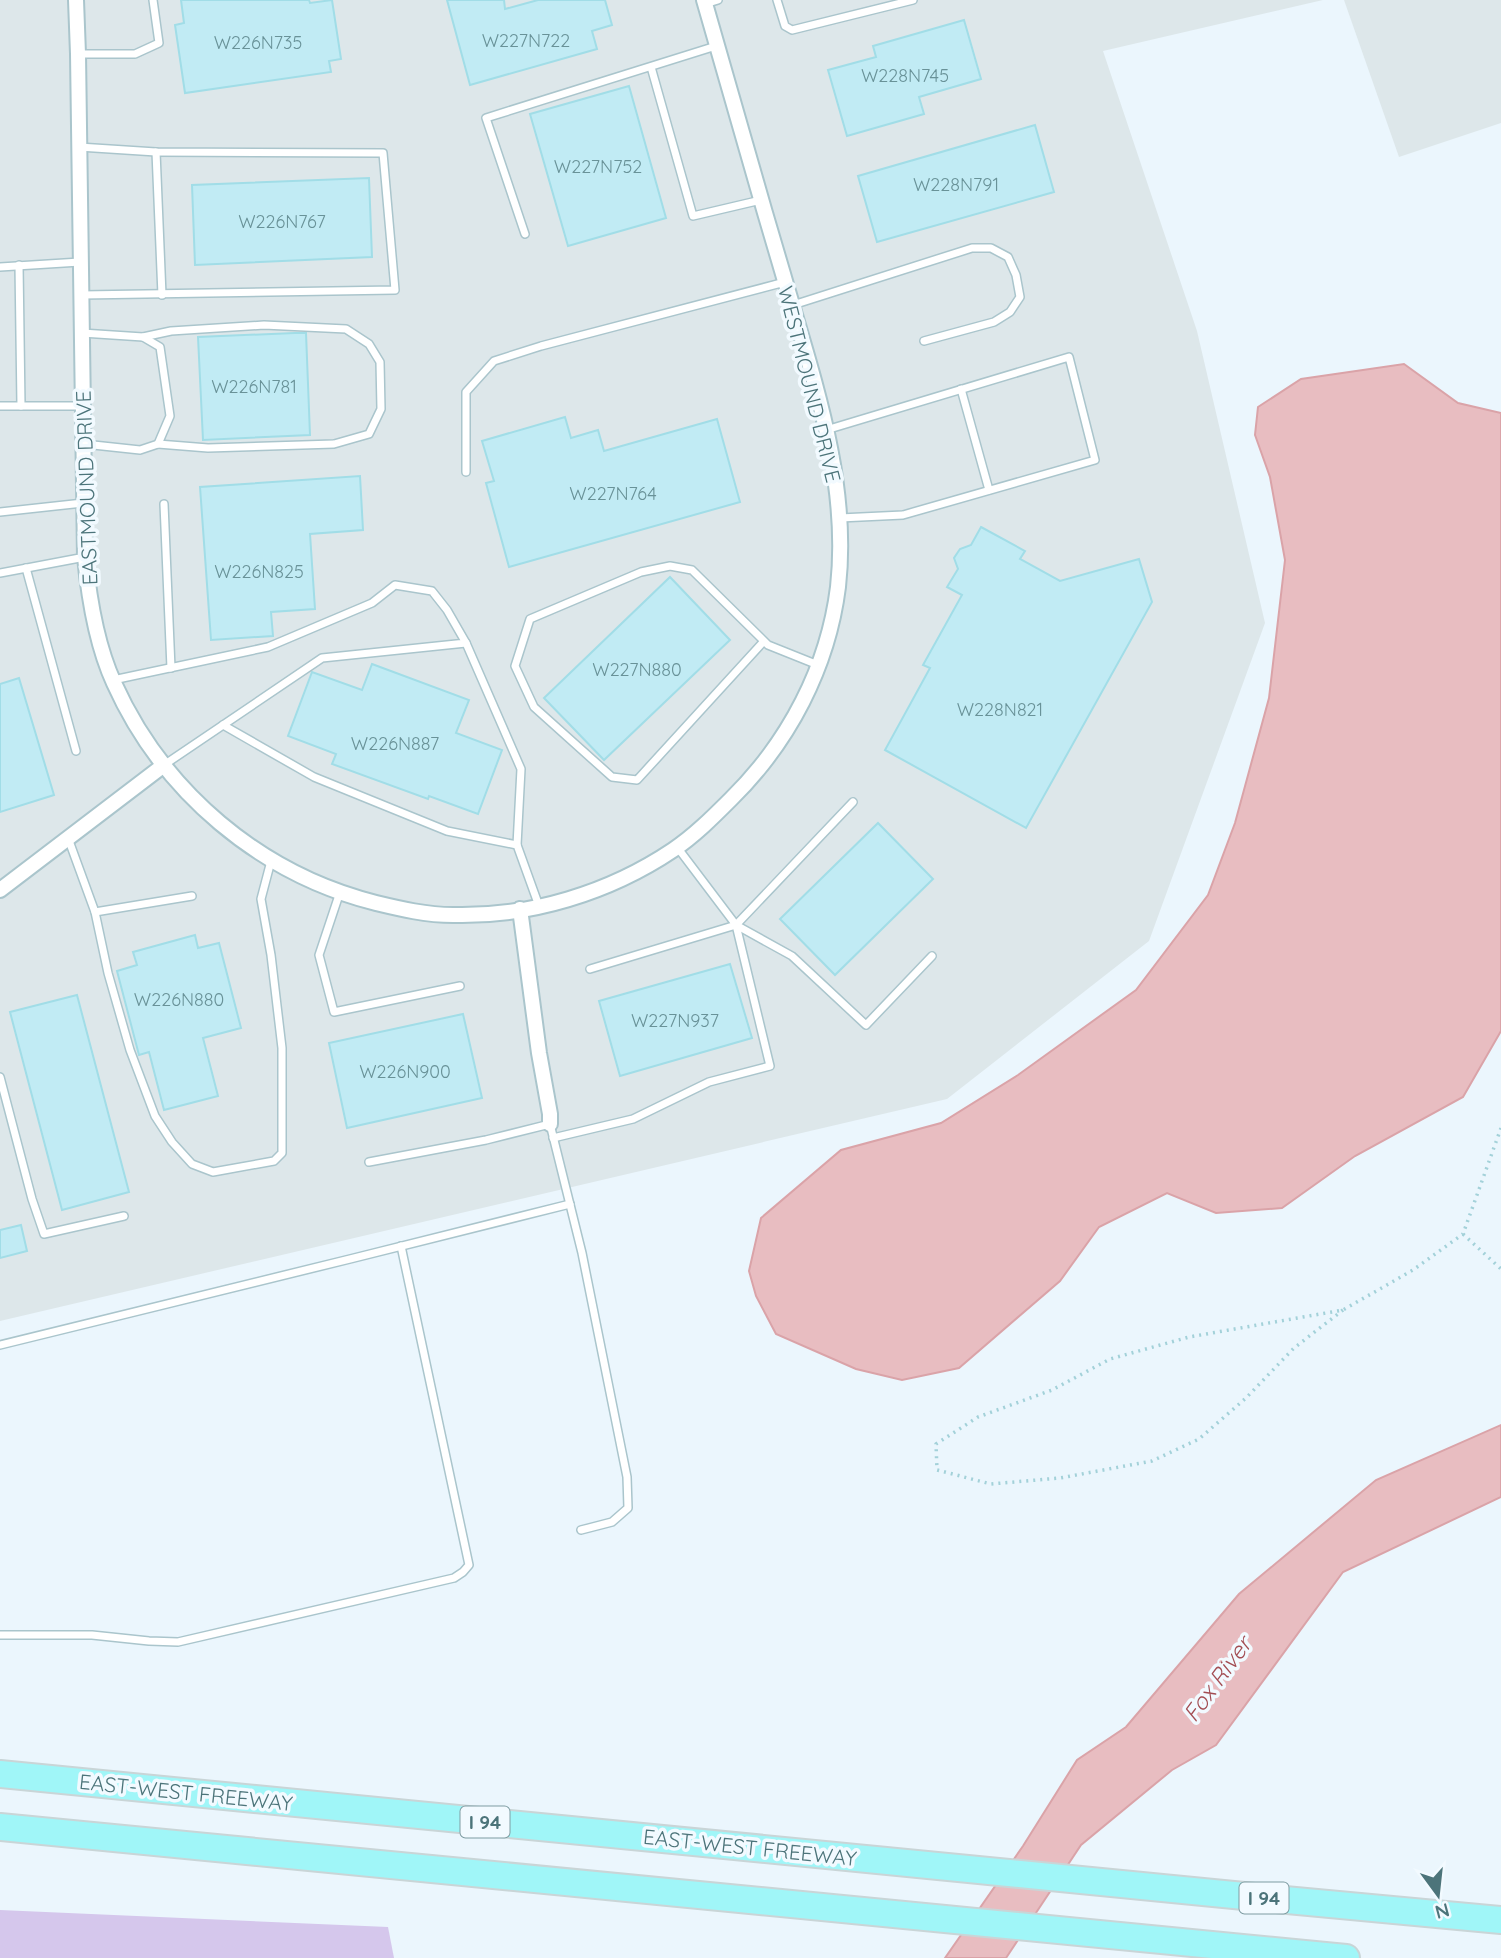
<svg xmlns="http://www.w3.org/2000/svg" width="1501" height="1958" viewBox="0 0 1501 1958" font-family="Quicksand,sans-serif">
<rect width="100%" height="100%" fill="#ebf6fd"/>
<g fill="#dde7ea">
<path d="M0,0H1323L1103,51L1197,331L1265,623L1149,941L947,1099L0,1321Z"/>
<path d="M1344,0H1501V123L1399,157Z"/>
</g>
<path fill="#d5c7ec" d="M0,1910L388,1927L394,1958H0Z"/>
<g fill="#e8bdc1" stroke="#daa3a8" stroke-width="2">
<path d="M1404,364L1458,403L1501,413V1031L1463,1097L1355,1156L1282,1208L1216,1213L1167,1193L1099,1227L1060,1281L959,1368L902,1380L856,1369L776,1334L756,1296L749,1271L761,1218L841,1150L941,1123L1018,1075L1136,990L1208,895L1235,823L1269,698L1285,560L1270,477L1255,435L1258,407L1301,379Z"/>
<path d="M1501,1425V1497L1343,1572L1216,1745L1172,1770L1081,1845L1006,1958H945L1023,1846L1077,1760L1126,1727L1239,1594L1376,1480Z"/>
</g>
<g fill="#c1ebf4" stroke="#a1dde7" stroke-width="2">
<path d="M181,0H309L310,3L332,0L341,59L329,61L331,72L185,93L175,25L184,23Z"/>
<path d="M447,0H504L505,9L538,0H605L612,25L592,31L597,49L470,85Z"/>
<path d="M964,20L981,79L919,97L924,114L847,136L828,70L876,57L873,46Z"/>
<path d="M629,86L666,218L568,246L530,114Z"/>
<path d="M1035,125L1054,192L877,242L858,176Z"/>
<path d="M369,178L372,257L195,265L192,185Z"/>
<path d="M295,333H306L310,435L203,440L198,337Z"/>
<path d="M565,417L571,438L598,430L604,451L717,419L740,502L509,567L486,483L494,481L482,441Z"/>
<path d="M360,476L363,530L310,534L315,609L271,612L273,636L211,640L200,487Z"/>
<path d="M981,527L1025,551L1020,559L1060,581L1139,559L1152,602L1026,828L885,750L930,668L923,665L962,595L947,587L958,569L954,558L960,549L971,545Z"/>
<path d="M670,577L730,640L604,760L544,698Z"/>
<path d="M372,664L469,700L456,733L502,750L478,814L429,796L428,799L332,764L336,754L288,736L312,672L362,690Z"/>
<path d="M19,678L54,795L0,812V684Z"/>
<path d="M878,823L933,879L835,975L780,919Z"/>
<path d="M195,935L198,948L219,943L241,1028L203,1038L218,1096L164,1110L149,1052L139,1055L117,971L137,965L133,952Z"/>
<path d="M730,964L752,1038L620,1076L599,1001Z"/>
<path d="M77,995L129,1192L62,1210L10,1012Z"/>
<path d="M463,1014L482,1098L347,1128L329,1043Z"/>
<path d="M21,1225L27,1251L0,1258V1230Z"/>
</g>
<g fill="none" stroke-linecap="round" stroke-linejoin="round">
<g stroke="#aac5cc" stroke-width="10">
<g id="service">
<path d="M777,0L785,26L792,30L913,0"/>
<path d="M705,4L718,0"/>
<path d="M78,54H135L159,43L153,0"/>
<path d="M651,67L693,216L761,200"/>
<path d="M79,147L156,152L383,153L395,290L82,295"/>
<path d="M156,152L162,295"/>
<path d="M525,234L486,118L716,46"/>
<path d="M19,265L21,406"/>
<path d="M0,267L80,262"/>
<path d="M793,305L972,248H991L1008,257L1016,275L1020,297L1010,312L994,322L924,341"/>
<path d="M82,333L143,337L160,347L170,416L158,444L140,450L84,444"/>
<path d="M143,337L171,331L264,325L346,329L369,344L380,362L381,409L369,434L334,444L208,448L158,444"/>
<path d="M961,389L989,490"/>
<path d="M0,406H82"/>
<path d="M826,430L1069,357L1095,460L903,515L840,518"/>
<path d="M466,472V392L494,361L541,346L785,282"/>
<path d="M164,504L171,668"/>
<path d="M0,512L83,503"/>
<path d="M26,568L76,751"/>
<path d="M0,573L85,557"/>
<path d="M764,641L637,780L612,777L534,707L515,666L530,619L641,572L670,566L692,570L764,641L768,645L818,665"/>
<path d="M466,643L521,769L517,845"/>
<path d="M113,680L268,647L372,603L395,585L432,591L447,610L466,643L322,658L164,765"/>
<path d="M223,725L314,777L447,831L517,845L539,906"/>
<path d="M68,838L95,912L108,973L130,1050L155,1116L172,1142L192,1164L213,1172L274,1161L282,1153V1048L271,955L261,899L271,861"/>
<path d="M677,847L736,925L792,956L866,1025L932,956"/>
<path d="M340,892L319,955L334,1012L460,986"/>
<path d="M95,912L192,896"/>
<path d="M590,969L736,925L853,802"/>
<path d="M0,1077L32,1199L44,1234L124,1216"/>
<path d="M553,1138L633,1119L709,1082L770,1066L736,925"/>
<path d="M369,1162L486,1140L550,1124L582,1253L627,1477L628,1508L612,1522L581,1530"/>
<path d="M0,1345L350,1259L570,1204"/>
<path d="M0,1635H92L149,1641L178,1642L454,1578L463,1572L469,1565L401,1246"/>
</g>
</g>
<g stroke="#aac5cc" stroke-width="18">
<g id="minor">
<path d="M76,0L78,54L85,557C89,599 96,644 114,683C163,792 260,874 376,903C401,909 426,915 453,915C530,917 609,893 673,850C694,836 713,817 731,799C789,742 828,667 838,587C850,480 812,375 783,274C756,183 730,92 704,0"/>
<path d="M0,890L164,765"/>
<path d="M520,909L539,1053L550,1114V1124"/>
</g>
</g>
<g stroke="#c9d5d7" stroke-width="30">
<g id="motorway">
<path d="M0,1774L1254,1897L1501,1920"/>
<path d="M0,1827L1346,1958"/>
</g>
</g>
<g stroke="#a3d1d9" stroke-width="3.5" stroke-dasharray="2 5" stroke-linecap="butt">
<path d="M1463,1234L1501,1269"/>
<path d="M1343,1310L1294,1348L1246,1398L1199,1439L1152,1461L1060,1478L991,1484L937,1470L936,1444L978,1417L1052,1390L1110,1359L1189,1337L1343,1310L1413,1270L1463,1234L1501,1128"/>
</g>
<use href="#service" stroke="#fff" stroke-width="7"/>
<use href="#minor" stroke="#fff" stroke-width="14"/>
<use href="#motorway" stroke="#a0f6f8" stroke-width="26"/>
</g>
<g text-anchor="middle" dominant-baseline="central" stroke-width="7" stroke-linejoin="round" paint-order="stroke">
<g font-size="18" fill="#699298">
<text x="526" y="40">W227N722</text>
<text x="258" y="42">W226N735</text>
<text x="905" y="75">W228N745</text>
<text x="598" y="166">W227N752</text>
<text x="956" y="184">W228N791</text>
<text x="282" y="221">W226N767</text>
<text x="254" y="386">W226N781</text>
<text x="613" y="493">W227N764</text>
<text x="259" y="571">W226N825</text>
<text x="637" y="669">W227N880</text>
<text x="1000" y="709">W228N821</text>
<text x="395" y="743">W226N887</text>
<text x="179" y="999">W226N880</text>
<text x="675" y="1020">W227N937</text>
<text x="405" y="1071">W226N900</text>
</g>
<g fill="#f2faff" stroke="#7e9ca2" stroke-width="2">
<rect x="460.5" y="1806.5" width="49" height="31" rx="5"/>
<rect x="1239.5" y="1882.5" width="49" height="31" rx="5"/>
</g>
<g font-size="19" font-weight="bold" fill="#4c747a">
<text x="485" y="1822">I 94</text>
<text x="1264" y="1898">I 94</text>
</g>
<g font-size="21" fill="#4c747a" stroke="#f2faff">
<text transform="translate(810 384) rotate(76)">WESTMOUND DRIVE</text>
<text transform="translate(86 488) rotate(-92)">EASTMOUND DRIVE</text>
<text transform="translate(186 1792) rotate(6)">EAST-WEST FREEWAY</text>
<text transform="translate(750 1847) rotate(6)">EAST-WEST FREEWAY</text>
</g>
<g font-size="23" font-style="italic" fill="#a34d53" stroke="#f2faff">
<text transform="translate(1217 1679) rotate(-54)">Fox River</text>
</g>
</g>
<g transform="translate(1438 1895) rotate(165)" stroke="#f2faff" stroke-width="5" paint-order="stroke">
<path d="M0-5L12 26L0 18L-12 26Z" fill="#4c747a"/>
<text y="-10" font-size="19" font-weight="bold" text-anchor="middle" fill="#4c747a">N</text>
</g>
</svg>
